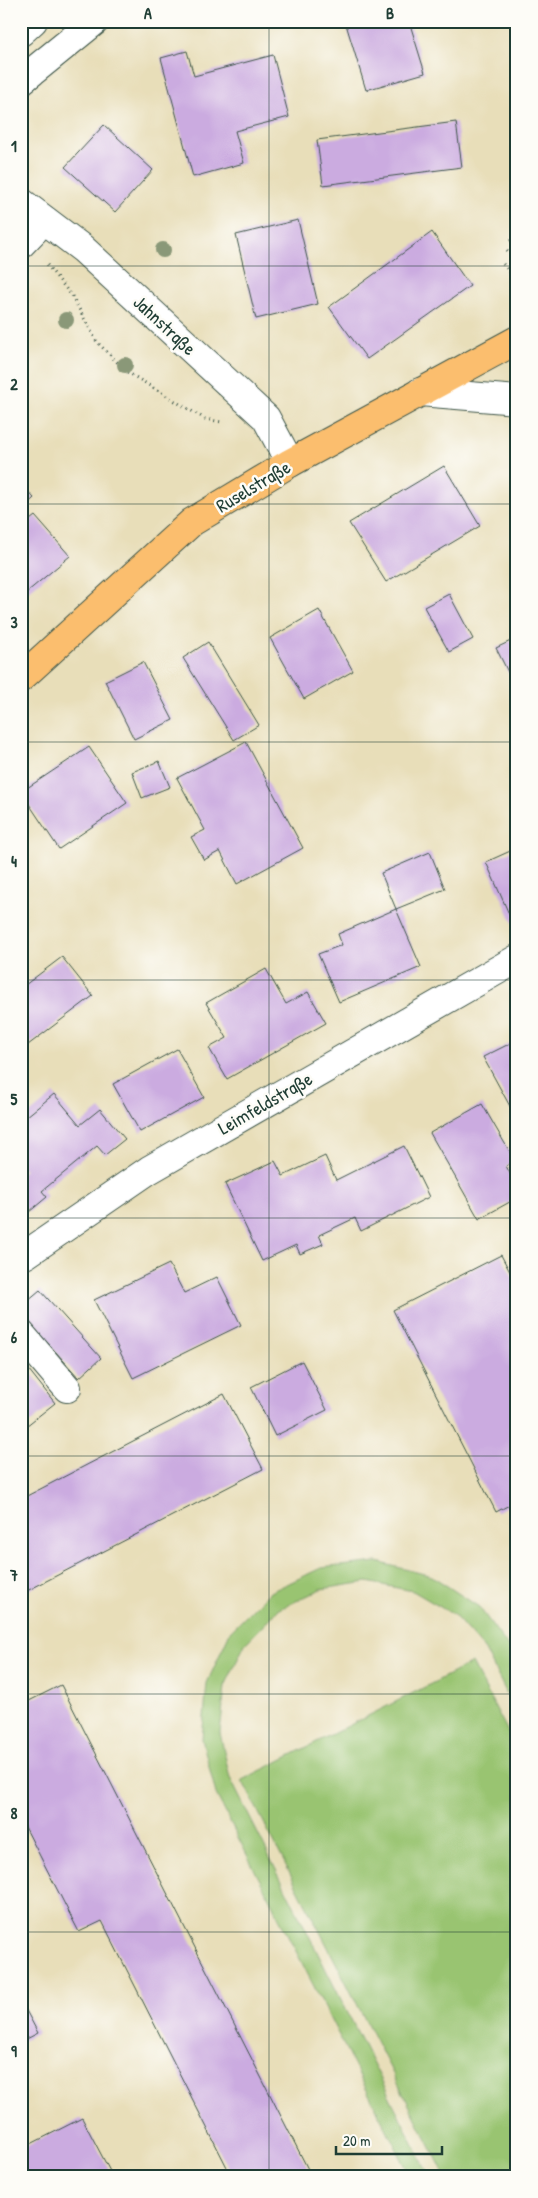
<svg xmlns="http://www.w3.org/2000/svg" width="538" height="2198" viewBox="0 0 538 2198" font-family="'Patrick Hand',sans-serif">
<rect width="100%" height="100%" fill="#fdfcf7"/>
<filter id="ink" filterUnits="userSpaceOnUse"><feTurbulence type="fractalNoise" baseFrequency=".02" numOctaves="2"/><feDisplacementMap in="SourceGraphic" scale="10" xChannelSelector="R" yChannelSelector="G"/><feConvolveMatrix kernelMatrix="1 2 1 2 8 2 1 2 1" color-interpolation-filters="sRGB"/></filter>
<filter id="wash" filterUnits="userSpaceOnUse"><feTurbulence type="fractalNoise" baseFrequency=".0096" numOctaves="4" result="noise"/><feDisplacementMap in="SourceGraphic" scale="20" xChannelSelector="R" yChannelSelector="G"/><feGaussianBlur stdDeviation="1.12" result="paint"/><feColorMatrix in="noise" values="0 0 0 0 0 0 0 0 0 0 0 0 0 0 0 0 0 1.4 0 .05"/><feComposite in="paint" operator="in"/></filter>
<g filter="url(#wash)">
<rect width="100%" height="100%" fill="#e8deb9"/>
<g fill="#99c471" stroke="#5c8052">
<path d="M377,1562L432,1576L479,1607L512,1652L517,1662V1714L485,1650L454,1615L413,1591L367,1582L321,1589L278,1610L245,1644L225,1686L220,1733L230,1778L430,2177H411L216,1794L202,1739L207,1683L230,1632L270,1592L321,1568Z"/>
<path d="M472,1663L517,1749V2169L502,2177H446L242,1780Z"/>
</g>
<g id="blocks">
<g fill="#cbabe0">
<path d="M345,21H409L425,73L366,90Z"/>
<path d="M187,51L194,76L273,55L289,117L235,131L244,163L193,177L161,58Z"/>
<path d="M456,122L462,167L323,185L317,140Z"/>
<path d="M104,125L153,170L115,212L65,167Z"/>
<path d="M298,220L318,304L256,319L236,235Z"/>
<path d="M432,232L470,286L367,359L329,307Z"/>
<path d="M444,466L480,526L386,582L349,523Z"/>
<path d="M21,484L34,498L21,510Z"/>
<path d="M35,516L70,556L21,597V527Z"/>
<path d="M449,594L473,639L449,652L424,607Z"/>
<path d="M319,610L353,671L304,699L270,638Z"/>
<path d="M517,638V690L496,648Z"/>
<path d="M208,642L259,725L234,740L183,658Z"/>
<path d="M143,662L173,720L134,739L105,681Z"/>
<path d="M246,742L303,848L237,884L220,851L204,860L191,837L205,830L177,778Z"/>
<path d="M89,747L127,803L59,849L21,792Z"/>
<path d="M159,761L170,787L142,798L132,772Z"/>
<path d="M517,848V921L513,923L486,862Z"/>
<path d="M430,852L445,889L396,909L381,873Z"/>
<path d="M396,909L421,967L339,1002L318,954L342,945L338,934Z"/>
<path d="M62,957L93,996L24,1048L21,1044V988Z"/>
<path d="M266,969L286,1004L308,992L326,1023L227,1079L209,1048L227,1038L206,1003Z"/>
<path d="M517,1040V1119L483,1057Z"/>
<path d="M177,1049L204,1097L140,1132L113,1084Z"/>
<path d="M54,1094L80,1125L100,1109L125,1139L105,1155L97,1146L42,1191L47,1197L29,1212L21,1202V1173L25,1170L21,1166V1121Z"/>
<path d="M482,1104L515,1161L506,1166L517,1186V1198L479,1219L430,1133Z"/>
<path d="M404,1146L429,1197L361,1231L355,1218L319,1235L323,1244L300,1254L296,1245L262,1261L225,1184L275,1161L283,1176L325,1156L336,1180Z"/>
<path d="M501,1255L517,1285V1501L496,1512L393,1310Z"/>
<path d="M169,1264L184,1293L217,1277L241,1325L133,1378L94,1300Z"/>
<path d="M40,1290L101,1358L79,1378L21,1313V1306Z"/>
<path d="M21,1360L55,1403L21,1430Z"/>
<path d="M302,1361L327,1410L275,1436L251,1387Z"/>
<path d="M224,1394L263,1469L21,1594V1499Z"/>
<path d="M61,1685L312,2177H232L102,1921L79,1932L21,1819V1705Z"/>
<path d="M21,2001L38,2033L21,2042Z"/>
<path d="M82,2118L113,2177H21V2149Z"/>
</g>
</g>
</g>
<g filter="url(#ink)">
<use href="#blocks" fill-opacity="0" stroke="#3d5548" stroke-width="1"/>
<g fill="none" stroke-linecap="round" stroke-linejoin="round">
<g stroke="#3d5548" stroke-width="30">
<g id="minor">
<path d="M21,32L33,21"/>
<path d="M21,81L95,21"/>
<path d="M21,202L83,249L266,418L290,463"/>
<path d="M21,244L44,220"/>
<path d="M420,392L517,400"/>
<path d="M21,1251L25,1255L149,1170L517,959"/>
<path d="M21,1334L67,1388"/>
</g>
</g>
<g stroke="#3d5548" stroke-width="30">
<path id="major" d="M21,678L192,522L290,463L517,340"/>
</g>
<g stroke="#3d5548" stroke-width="3" stroke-dasharray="1 4" stroke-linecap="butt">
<path d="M510,241L517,236"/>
<path d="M507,251L517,263"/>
<path d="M503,264L510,272"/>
<path d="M47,265L72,296L97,342L127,372L205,419L222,422"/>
</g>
<use href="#minor" stroke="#fff" stroke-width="28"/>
<use href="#major" stroke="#fbbe6e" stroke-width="28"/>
</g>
<g fill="#8a9878">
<circle cx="163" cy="250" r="8"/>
<circle cx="66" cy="320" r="8"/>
<circle cx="125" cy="365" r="8"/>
</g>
</g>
<path fill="none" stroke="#1f3d34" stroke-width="1" stroke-opacity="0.55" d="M269,21V2177M21,266H517M21,504H517M21,742H517M21,980H517M21,1218H517M21,1456H517M21,1694H517M21,1932H517"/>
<g text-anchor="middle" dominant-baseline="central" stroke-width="5" stroke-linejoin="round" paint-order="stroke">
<g font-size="19" fill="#1f3d34" stroke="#fdfcf7">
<text transform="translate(165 325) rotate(43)">Jahnstraße</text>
<text transform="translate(253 486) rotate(-31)">Ruselstraße</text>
<text transform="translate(265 1103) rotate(-30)">Leimfeldstraße</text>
</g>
</g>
<rect width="538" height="2198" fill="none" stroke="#fdfcf7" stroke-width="55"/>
<path d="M336 2146v8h106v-8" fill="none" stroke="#1f3d34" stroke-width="2.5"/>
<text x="343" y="2146" font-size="15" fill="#1f3d34" stroke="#fdfcf7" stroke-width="4" paint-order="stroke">20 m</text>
<rect x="28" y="28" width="482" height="2142" fill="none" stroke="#1f3d34" stroke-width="2"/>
<g font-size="16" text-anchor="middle" font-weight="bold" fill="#1f3d34">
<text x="148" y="19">A</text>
<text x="390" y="19">B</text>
<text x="14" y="152">1</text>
<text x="14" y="390">2</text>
<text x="14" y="628">3</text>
<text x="14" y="867">4</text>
<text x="14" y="1105">5</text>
<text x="14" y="1343">6</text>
<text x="14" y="1581">7</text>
<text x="14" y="1819">8</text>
<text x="14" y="2057">9</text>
</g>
</svg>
